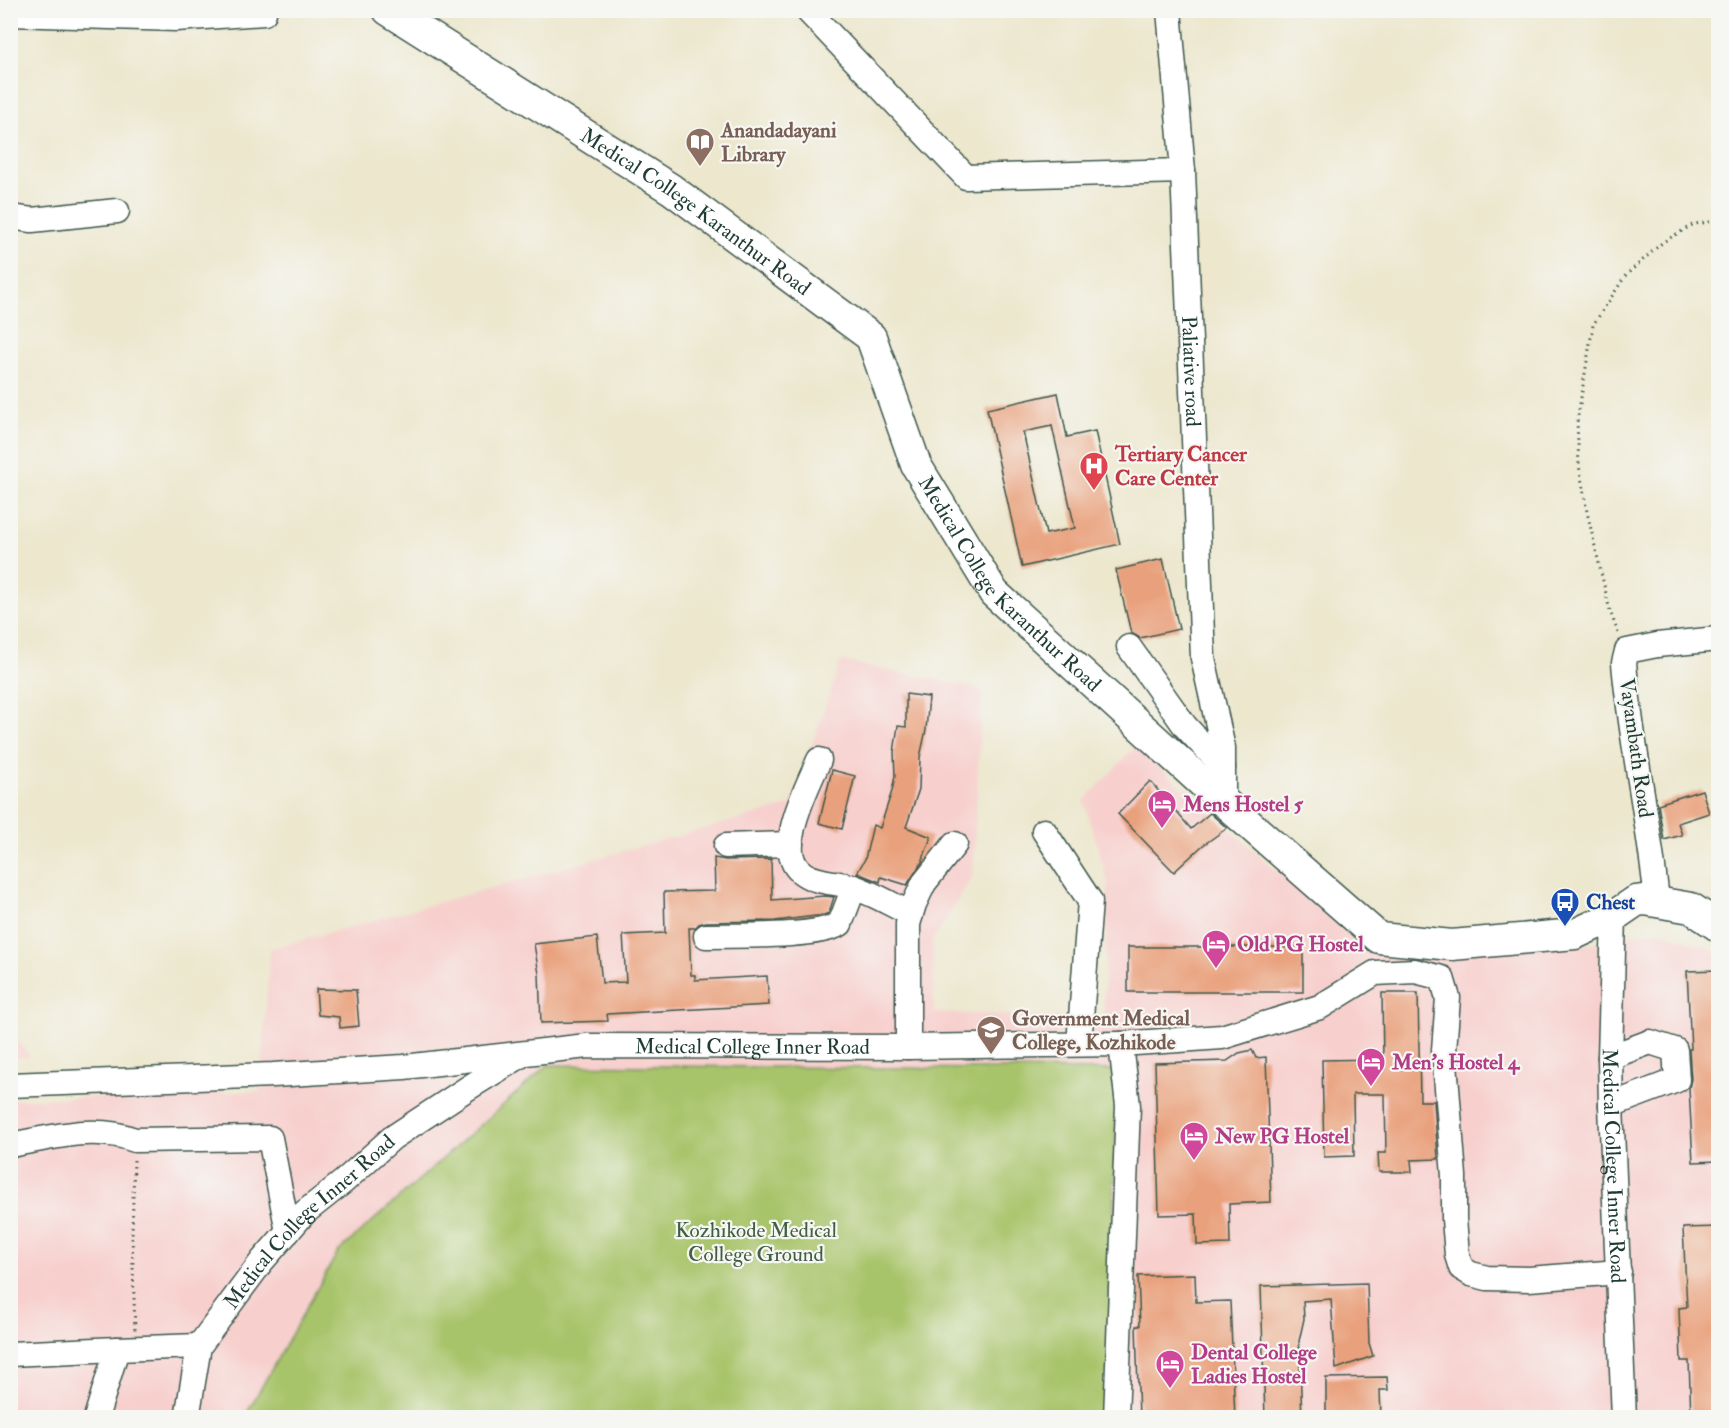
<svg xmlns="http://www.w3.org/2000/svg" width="1729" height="1428" viewBox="0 0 1729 1428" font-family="'IM FELL Double Pica',serif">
<rect width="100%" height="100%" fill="#f6f6f2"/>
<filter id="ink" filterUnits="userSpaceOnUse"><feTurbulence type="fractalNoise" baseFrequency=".0167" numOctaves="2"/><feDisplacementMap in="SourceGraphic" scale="12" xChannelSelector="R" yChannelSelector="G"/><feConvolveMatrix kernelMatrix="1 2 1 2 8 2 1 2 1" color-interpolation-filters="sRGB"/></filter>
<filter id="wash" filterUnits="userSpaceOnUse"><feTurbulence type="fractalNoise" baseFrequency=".008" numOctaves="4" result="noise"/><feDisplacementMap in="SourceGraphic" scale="24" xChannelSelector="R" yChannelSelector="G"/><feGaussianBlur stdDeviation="1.35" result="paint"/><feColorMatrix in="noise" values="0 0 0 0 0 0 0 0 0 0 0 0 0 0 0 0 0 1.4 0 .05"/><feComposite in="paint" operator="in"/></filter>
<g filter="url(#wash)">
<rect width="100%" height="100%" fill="#ece7cd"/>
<g fill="#f7d0ce">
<path d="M841,661L982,689L973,875L933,940L934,1013L1103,1018L1108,883L1084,801L1136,746L1359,944H1588L1658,930L1709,948L1718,955V1417H11L10,1100L260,1091L270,949L791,805Z"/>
<path d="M11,1032L30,1057L11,1058Z"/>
</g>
<path fill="#a8c46a" stroke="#64804f" stroke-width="1.5" d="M548,1065L1117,1070L1109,1417L244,1418L338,1252Z"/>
<g id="blocks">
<g fill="#e9a07b" fill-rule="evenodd">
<path d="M1058,393L1067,437L1095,431L1120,544L1022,567L987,409ZM1052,426L1075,528L1046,534L1023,432Z"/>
<path d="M1163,559L1179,629L1140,638L1131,633L1116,570Z"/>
<path d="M906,694L929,697L926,730L920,757L919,789L906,827L931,837L922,862L907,885L881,877L880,882L857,873L865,859L873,825L880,828L892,791L895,776L894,752L898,726L906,727Z"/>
<path d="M832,770L855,776L842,829L819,823Z"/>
<path d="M1150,781L1191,829L1210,813L1227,828L1202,846L1174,872L1118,814Z"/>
<path d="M1702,790L1709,813L1678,823L1682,835L1664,840L1658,804Z"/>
<path d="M714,858L726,860L771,859L772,900L825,896L834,897L829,913L824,915L775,921L706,922L699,924L695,928H689L691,975H695V980L767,976L769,1005L607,1014L608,1021L541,1023L539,974L534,944L597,937L602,983L626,982L623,935L665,933L664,892L715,891Z"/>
<rect x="1128" y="947" width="175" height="45"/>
<path d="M1719,970V1001H1716L1719,1039V1161L1693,1162L1689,1088L1691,1079L1689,1049H1691L1687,971Z"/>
<path d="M316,989L356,990L359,1026L340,1028L339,1017L318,1015Z"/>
<path d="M1382,993H1418L1420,1101H1434L1438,1159L1411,1160L1412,1172H1379L1378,1153H1386L1385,1094H1353L1354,1156L1324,1157L1322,1060L1383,1059Z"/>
<path d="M1252,1050L1256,1058L1266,1057L1271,1202L1229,1204L1230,1244L1197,1245L1196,1214L1159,1215L1155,1063L1227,1061L1239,1053Z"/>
<path d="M1719,1227V1418H1691L1689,1361H1681L1679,1308L1687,1307L1683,1228Z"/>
<path d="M1195,1274L1196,1302L1230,1301L1235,1418H1139L1136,1326H1140L1138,1276Z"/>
<path d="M1367,1283L1369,1343L1373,1356L1336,1369L1331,1299L1303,1301L1304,1319L1299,1341L1302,1418H1265L1261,1286Z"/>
<path d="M1387,1377L1388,1390H1380L1381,1418H1326V1378Z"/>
</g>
</g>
</g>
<g filter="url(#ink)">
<use href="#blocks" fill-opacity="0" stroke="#3e564b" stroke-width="1.5"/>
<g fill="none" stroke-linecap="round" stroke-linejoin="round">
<g stroke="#3e564b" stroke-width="27">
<g id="minor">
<path d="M807,10L966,177L1183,171"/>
<path id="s1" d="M1169,10L1183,171L1203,658L1223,748V801"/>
<path d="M10,14L176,19L264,13"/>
<path d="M10,217L32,220L117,211"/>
<path d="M1129,647L1185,726L1223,767"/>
<path d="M819,760C808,786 771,854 804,874C817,883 838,882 853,887C873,893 892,905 911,914"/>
<path d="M1044,831L1090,901L1079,1044"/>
<path d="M726,846L791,844"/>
<path d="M1657,901C1649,821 1631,743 1624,663L1627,651L1657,645L1718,639"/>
<path id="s2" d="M1614,916L1610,1057L1611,1105L1624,1418"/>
<path d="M706,936C738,935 814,938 840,924L854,887"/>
<path d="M1121,1044L1222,1037L1320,1007L1375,973L1415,971L1442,978L1448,998L1444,1050L1454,1176V1219L1457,1255L1461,1268L1471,1274L1487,1278L1529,1279L1619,1272"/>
<path d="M908,1047V924L914,904L924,883L955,844"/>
<path d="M1610,1057L1650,1042L1675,1050L1677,1080L1611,1105"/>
<path id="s3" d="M10,1085L273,1075L404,1067L587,1046L908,1047L1121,1044L1128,1106L1116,1418"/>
<path d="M10,1145C50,1138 95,1124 135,1140L270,1138L288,1232"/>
<path d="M10,1354L117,1349"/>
<path d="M96,1418L117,1349L199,1346"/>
<path id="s4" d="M187,1418L199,1346L262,1261L304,1213L343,1182L392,1138L468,1088L520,1056"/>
</g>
</g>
<g stroke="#3e564b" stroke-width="33">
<g id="major">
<path id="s5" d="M388,10L671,189L871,337L916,465L994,593L1218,797L1379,938L1452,945L1575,934L1614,916L1636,901L1645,900L1691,908L1718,926"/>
</g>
</g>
<g stroke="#3e564b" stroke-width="3" stroke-dasharray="1.5 4.5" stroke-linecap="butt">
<path d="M1618,633L1610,611L1587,512L1579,465L1577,422L1593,325L1626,275L1663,242L1694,224L1718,221"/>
<path d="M134,1160L132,1235L135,1330"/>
</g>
<use href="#minor" stroke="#fff" stroke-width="24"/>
<use href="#major" stroke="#fff" stroke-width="30"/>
</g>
</g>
<defs>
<g id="library-pin" transform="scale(1.5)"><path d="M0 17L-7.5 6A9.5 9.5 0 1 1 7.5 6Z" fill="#8d6e63" stroke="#f6f6f2"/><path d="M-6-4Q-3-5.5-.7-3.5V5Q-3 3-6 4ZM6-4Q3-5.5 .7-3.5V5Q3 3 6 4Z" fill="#fff"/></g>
<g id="hospital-pin" transform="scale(1.5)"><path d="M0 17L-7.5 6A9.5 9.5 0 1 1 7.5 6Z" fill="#e0444e" stroke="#f6f6f2"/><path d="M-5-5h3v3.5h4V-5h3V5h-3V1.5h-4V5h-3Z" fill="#fff"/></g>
<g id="hotel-pin" transform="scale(1.5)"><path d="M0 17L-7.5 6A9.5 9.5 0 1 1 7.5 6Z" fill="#d1479c" stroke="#f6f6f2"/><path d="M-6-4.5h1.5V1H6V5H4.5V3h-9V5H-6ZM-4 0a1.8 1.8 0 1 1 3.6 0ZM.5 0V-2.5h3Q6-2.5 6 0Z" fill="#fff"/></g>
<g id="bus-pin" transform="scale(1.5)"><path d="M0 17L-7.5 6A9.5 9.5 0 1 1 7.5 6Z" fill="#1a4fb4" stroke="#f6f6f2"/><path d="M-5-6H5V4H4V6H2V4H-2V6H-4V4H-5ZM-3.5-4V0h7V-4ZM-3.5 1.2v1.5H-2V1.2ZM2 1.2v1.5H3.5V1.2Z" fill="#fff"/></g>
<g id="university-pin" transform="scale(1.5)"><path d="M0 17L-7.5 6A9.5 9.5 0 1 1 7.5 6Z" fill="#8d6e63" stroke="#f6f6f2"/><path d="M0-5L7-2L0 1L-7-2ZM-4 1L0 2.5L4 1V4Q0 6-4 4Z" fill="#fff"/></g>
</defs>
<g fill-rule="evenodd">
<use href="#library-pin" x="700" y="142"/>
<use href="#hospital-pin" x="1094" y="466"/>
<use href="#hotel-pin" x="1162" y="804"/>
<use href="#bus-pin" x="1565" y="902"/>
<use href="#hotel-pin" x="1216" y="944"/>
<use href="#university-pin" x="991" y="1030"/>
<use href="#hotel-pin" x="1371" y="1062"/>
<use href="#hotel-pin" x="1194" y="1136"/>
<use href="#hotel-pin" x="1170" y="1364"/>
</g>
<g text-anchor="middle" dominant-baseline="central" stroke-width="4.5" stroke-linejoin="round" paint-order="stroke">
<g font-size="21" font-weight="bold" fill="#785e54" stroke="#f6f6f2" text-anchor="start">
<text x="721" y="130">Anandadayani<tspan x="721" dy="24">Library</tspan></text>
<text x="1012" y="1018">Government Medical<tspan x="1012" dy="24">College, Kozhikode</tspan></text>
</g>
<g font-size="21" fill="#1f3d34" stroke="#f6f6f2">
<text stroke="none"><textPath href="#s5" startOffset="368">Medical College Karanthur Road</textPath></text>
<text stroke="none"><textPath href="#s1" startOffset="362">Paliative road</textPath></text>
<text stroke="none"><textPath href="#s5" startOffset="872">Medical College Karanthur Road</textPath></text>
<text transform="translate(1636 748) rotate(82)">Vayambath Road</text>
<text stroke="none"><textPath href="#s3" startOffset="744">Medical College Inner Road</textPath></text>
<text stroke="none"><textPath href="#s2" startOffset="250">Medical College Inner Road</textPath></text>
<text stroke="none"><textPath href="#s4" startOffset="240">Medical College Inner Road</textPath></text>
</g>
<g font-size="21" font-weight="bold" fill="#be3a42" stroke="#f6f6f2" text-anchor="start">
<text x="1115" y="454">Tertiary Cancer<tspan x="1115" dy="24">Care Center</tspan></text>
</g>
<g font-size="21" font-weight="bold" fill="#b23c85" stroke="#f6f6f2" text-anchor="start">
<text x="1183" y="804">Mens Hostel 5</text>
<text x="1237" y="944">Old PG Hostel</text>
<text x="1392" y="1062">Men's Hostel 4</text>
<text x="1215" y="1136">New PG Hostel</text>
<text x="1191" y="1352">Dental College<tspan x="1191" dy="24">Ladies Hostel</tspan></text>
</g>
<g font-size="21" font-weight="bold" fill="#164399" stroke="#f6f6f2" text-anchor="start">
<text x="1586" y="902">Chest</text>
</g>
<g font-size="21" fill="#415f42" stroke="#f6f6f2">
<text x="756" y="1230">Kozhikode Medical<tspan x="756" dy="24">College Ground</tspan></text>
</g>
</g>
<rect width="1729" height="1428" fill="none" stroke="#f6f6f2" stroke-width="36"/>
</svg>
